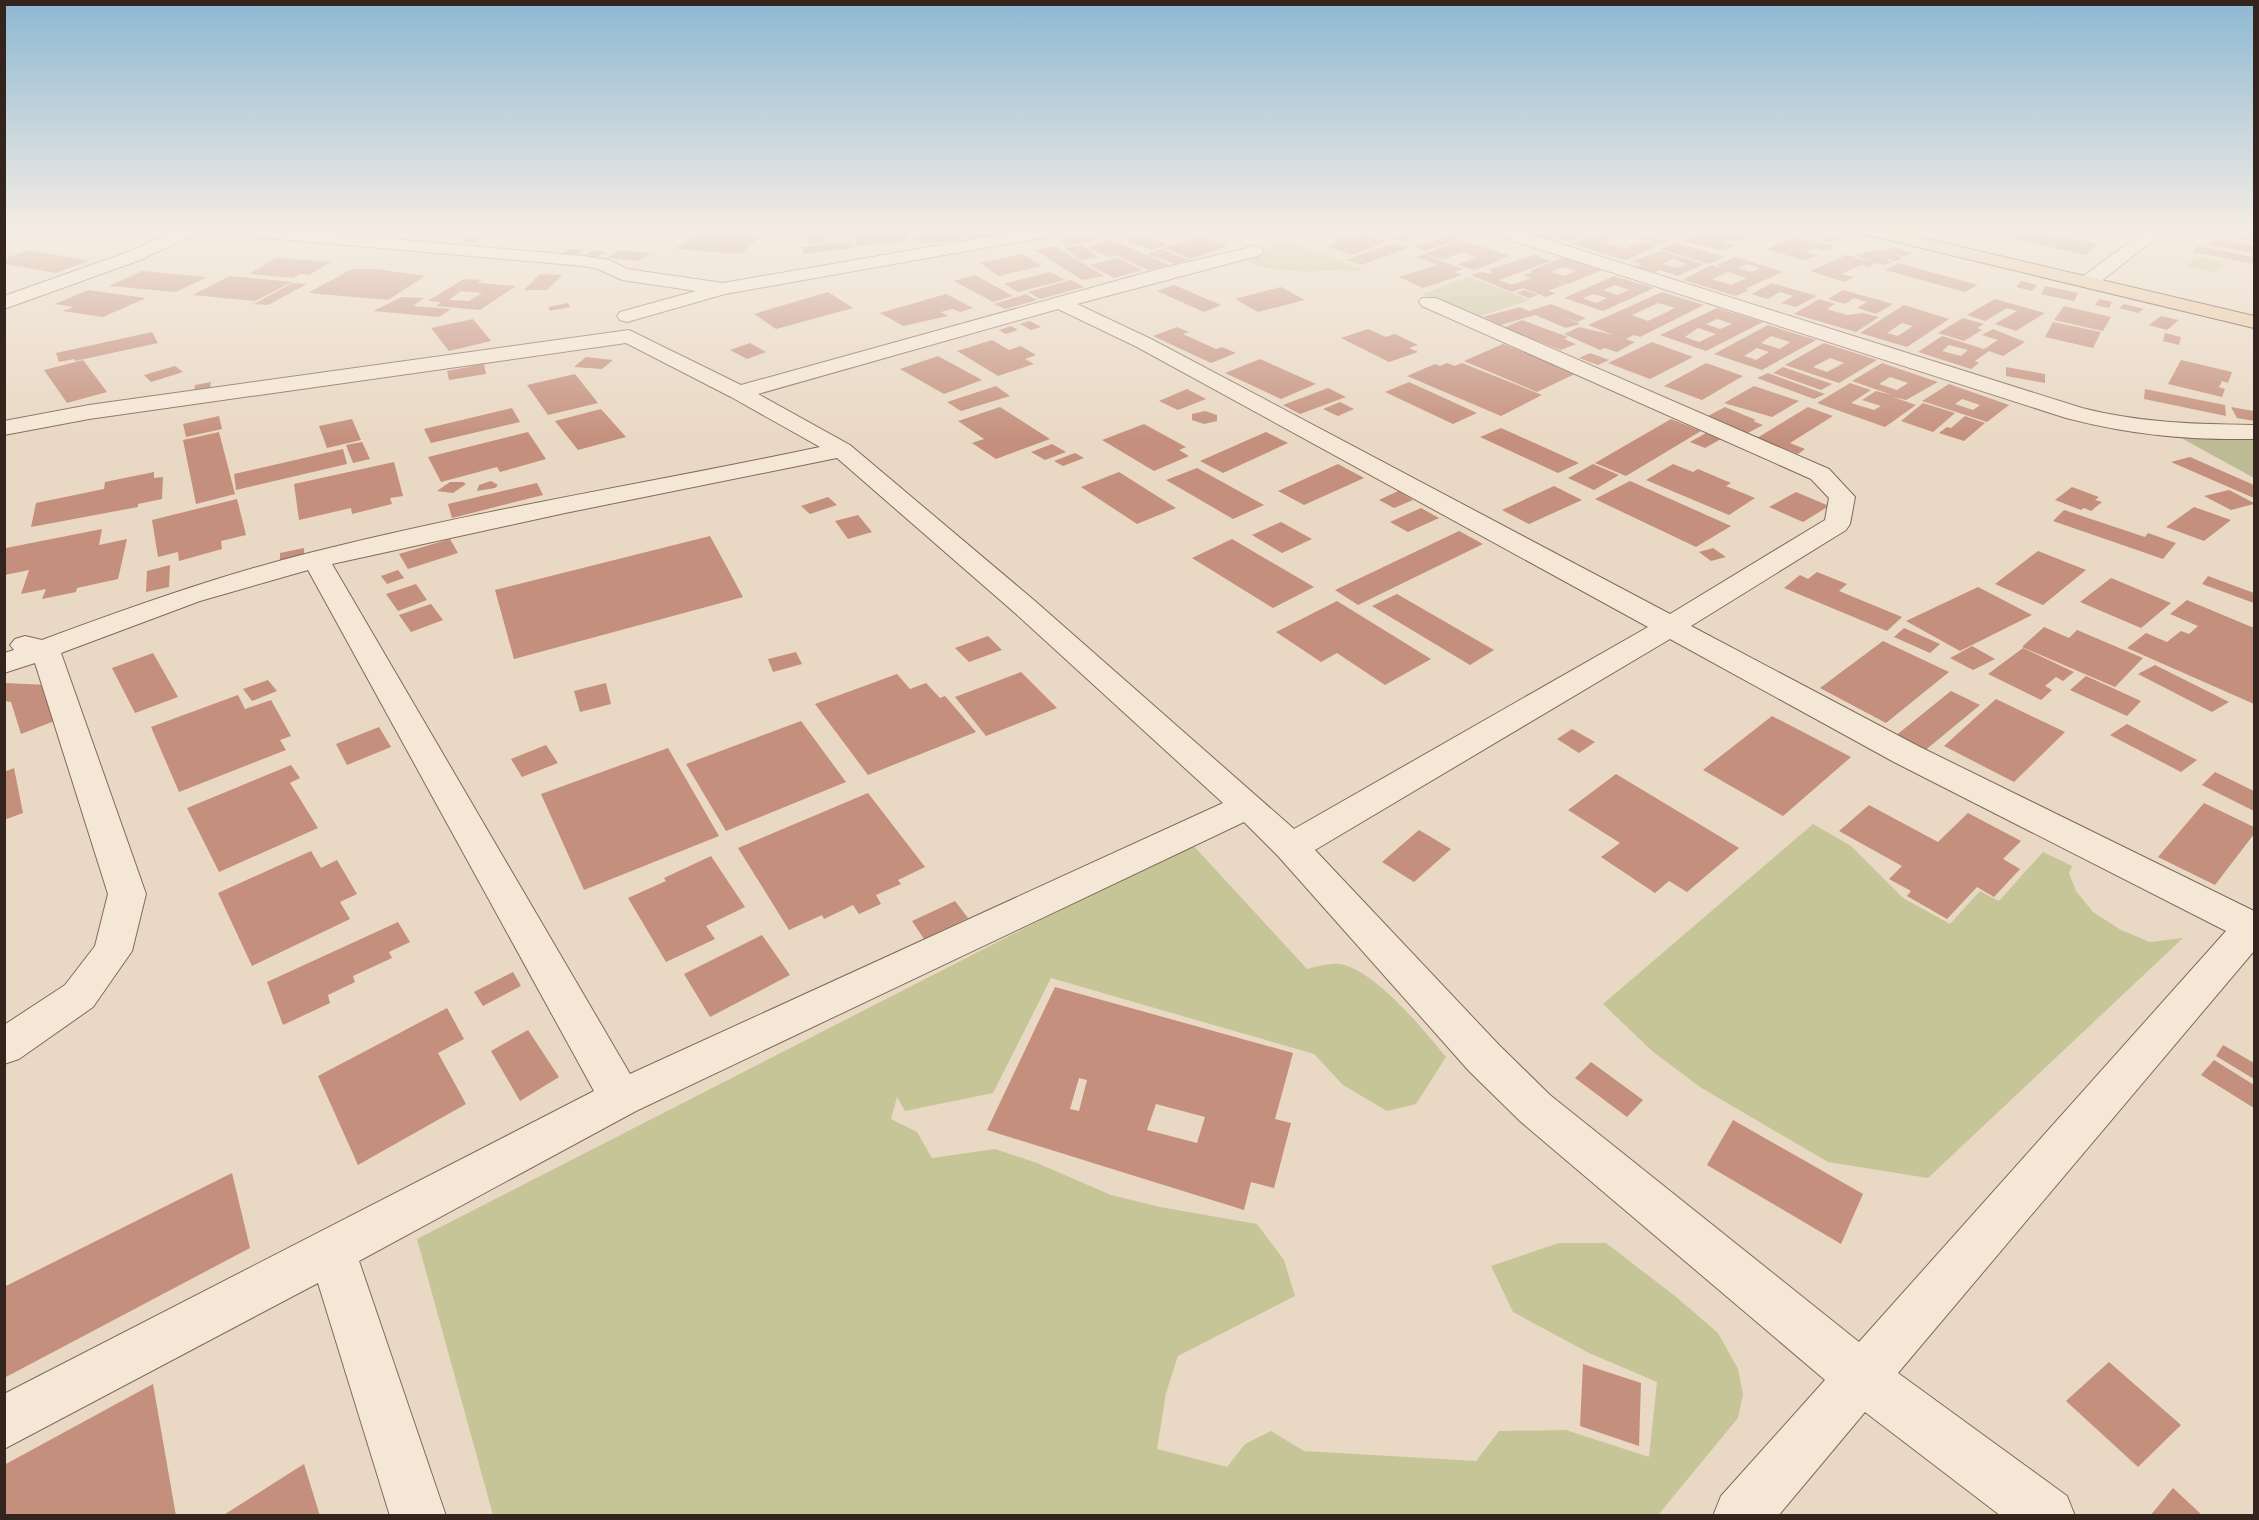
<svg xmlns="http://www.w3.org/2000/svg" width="2259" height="1520" viewBox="0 0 2259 1520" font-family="Spectral,serif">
<rect width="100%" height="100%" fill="#e9d8c3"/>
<g fill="#c6c598">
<path d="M1284,240L1361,269L1357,272C1343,269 1332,271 1319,271C1294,272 1272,270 1248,263L1250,258L1268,248L1271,244Z"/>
<path d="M2203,258L2219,261L2223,266L2212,272L2185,266L2195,259Z"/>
<path d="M1469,277L1531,300L1477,317L1422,294Z"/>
<path d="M1813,824L1851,846L1903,898L1950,924L1980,891L1999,901L2043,852L2072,866L2069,873L2076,891L2093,912L2121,930L2150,942L2183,938L1928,1178L1828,1162L1700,1087L1652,1051L1603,1004Z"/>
<path d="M1191,843L1307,969C1316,967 1329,963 1339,964C1373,968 1424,1030 1446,1057L1416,1104L1387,1111L1343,1085L1314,1054L1051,978L993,1093L905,1111L897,1097L891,1119L917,1132L932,1158L995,1149L1037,1163L1111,1195L1160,1207L1257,1224L1284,1260L1295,1296L1178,1356L1166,1393L1157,1449L1227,1467L1245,1444L1271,1431L1304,1451L1476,1461L1499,1431L1566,1430L1649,1457L1657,1382L1589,1353L1513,1312L1491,1266L1559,1243H1606L1675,1296L1718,1333L1738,1369L1743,1395L1738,1418L1658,1515H493L417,1239Z"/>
</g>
<path fill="#bcbb96" d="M2174,434L2254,436V478Z"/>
<g fill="#c48f7c" fill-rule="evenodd">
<path d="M395,228H417L403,235L385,233Z"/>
<path d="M640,228H687L677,234Z"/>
<path d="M828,228H876L877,230L829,234Z"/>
<path d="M881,228H907L906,242L857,246L854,234L882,231Z"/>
<path d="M912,228H961L963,239L920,244V241L914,242Z"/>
<path d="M963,228H999L1000,238L964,239Z"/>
<path d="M1193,228L1206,232L1192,237L1179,233Z"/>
<path d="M1225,228H1265L1237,239L1215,232Z"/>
<path d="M1560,228H1606L1569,242L1555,238L1547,241L1538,237Z"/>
<path d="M1611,228L1630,230L1604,243L1625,249L1643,241L1658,246L1625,260L1572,244Z"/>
<path d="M1637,228H1685L1669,237Z"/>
<path d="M1702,228H1719L1750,236L1741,241L1726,240L1722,242L1734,245L1724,251L1683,241Z"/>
<path d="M1729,228H1752L1760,230L1752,235Z"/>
<path d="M1808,228H1811L1826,232L1815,239L1798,234Z"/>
<path d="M2020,228L2097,244L2087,255L1968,229Z"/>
<path d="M2075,228H2108L2098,234Z"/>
<path d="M2139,228L2133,234L2109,229V228Z"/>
<path d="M2233,228L2254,232V242L2223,235Z"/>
<path d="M702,229L765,233L741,254L675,249Z"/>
<path d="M810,230H825L827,243H807Z"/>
<path d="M1459,231L1472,235L1425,251L1413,247Z"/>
<path d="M1634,231L1669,241L1660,245L1628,233Z"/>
<path d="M1401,232L1415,235L1404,241L1390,238Z"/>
<path d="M1362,233L1387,242L1351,255L1326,246L1337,242L1332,240Z"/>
<path d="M1090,234L1098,241L1065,246L1057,239Z"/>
<path d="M1831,234L1841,236L1832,242L1821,240Z"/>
<path d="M471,235L486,236L474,243L459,242Z"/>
<path d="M1142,235L1168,245L1151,250L1126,240Z"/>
<path d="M1201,236L1228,246L1191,259L1164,248Z"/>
<path d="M1796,236L1834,246L1830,248L1833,249L1827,251L1815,248L1806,252L1818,256L1803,260L1766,249Z"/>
<path d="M1110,239L1169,265L1149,270L1115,255L1109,257L1087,248Z"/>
<path d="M2214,239L2254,246V253L2210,245Z"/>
<path d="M1461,240L1510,256L1475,270L1457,265L1477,257L1462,252L1443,260L1425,254Z"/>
<path d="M851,241L854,248L804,254L801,247Z"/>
<path d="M1394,243L1409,248L1361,265L1346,260Z"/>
<path d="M1676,243L1725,257L1709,264L1660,249Z"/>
<path d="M1083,245L1087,248L1098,257L1080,260L1065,248Z"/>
<path d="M1055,246L1076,259L1104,276L1082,280L1035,250Z"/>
<path d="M2197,246L2254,257V264L2193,252Z"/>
<path d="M1893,247L1913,253L1905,257L1892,254L1903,258L1895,261L1875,255L1893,262L1883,265L1876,263L1868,267L1861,265L1841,274L1854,277L1844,282L1810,271L1847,255L1874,263L1855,255L1877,250L1883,251Z"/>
<path d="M569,249H584L577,255L562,254Z"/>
<path d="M1161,249L1189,260L1175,264L1147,254Z"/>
<path d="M28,250L89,261L56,273L4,264V259Z"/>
<path d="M620,250L651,253L639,261L608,258Z"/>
<path d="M592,251L605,252L596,258L583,257Z"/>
<path d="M1660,251L1704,264L1678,276L1660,270L1650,274L1632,268L1642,264L1633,261ZM1673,259L1687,264L1678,268L1662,264Z"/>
<path d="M1023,254L1042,266L999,276L980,263Z"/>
<path d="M1423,254L1463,269L1454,272L1462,275L1423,288L1399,277L1438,265L1415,257Z"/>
<path d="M1535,255L1551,261L1499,280L1512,285L1531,278L1523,275L1533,272L1530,271L1564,257L1602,270L1568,284L1551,278L1566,284L1548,291L1556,293L1546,297L1523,288L1512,292L1471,275L1482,272L1489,274L1493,272L1488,270ZM1562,267L1576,271L1565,276L1551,272Z"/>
<path d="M1735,257L1783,272L1745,289L1749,290L1736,296L1683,280L1711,265L1718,267L1721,266L1717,265ZM1747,264L1760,268L1751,272L1738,268ZM1728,272L1747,278L1731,285L1712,279Z"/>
<path d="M276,258L331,262L309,275L300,274L293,278L249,274Z"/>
<path d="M1118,258L1142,270L1114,278L1090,265Z"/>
<path d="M1898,263L1978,285L1965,292L1885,270Z"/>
<path d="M352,269H376L425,276L388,300L308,293Z"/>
<path d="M142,271L207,277L176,292L109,286Z"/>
<path d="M1050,272L1065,280L1018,292L1004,284Z"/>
<path d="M540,274L562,275L547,290H524Z"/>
<path d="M975,275L1013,296L993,302L954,281Z"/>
<path d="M230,276L292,282L255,301L192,295Z"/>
<path d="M1614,276L1654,288L1603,311L1564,298ZM1615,285L1629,290L1617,295L1603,290ZM1594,294L1607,298L1596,303L1583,298Z"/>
<path d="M464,279L482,280L477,283L516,286L480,310L436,306L441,302L428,301ZM461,291L482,293L469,301L449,300Z"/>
<path d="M1071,280L1084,287L1040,299L1028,292Z"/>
<path d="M2021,281L2037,285L2032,291L2016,287Z"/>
<path d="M292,283L307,284L268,305L254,304Z"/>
<path d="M1772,283L1817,296L1796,307L1781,303L1793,296L1780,292L1768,299L1751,294Z"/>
<path d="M1174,285L1221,305L1204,312L1157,291Z"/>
<path d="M2045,286L2078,293L2074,301L2041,294Z"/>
<path d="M1281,287L1305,300L1258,312L1235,299Z"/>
<path d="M88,290L146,298L103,317L62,311L74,307L55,304Z"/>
<path d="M1524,290L1538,295L1529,298L1516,293Z"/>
<path d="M1843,290L1893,304L1876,314L1857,308L1867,302L1854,298L1845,304L1828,299Z"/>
<path d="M828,292L853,308L776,329L754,314Z"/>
<path d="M1662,292L1704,305L1640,337L1634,335L1626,339L1635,342L1617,352L1604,348L1600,350L1564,334L1579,327L1613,335L1588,325ZM1658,303L1675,308L1648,321L1632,315Z"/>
<path d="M946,294L973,308L960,312L953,309L941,312L948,316L903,326L880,313Z"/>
<path d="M1026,294L1037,300L1005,309L994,304Z"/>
<path d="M402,297L424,298L413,306L451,309L439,317L373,311Z"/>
<path d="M1819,299L1835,304L1827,309L1847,315L1863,313L1879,317L1856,332L1794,314Z"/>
<path d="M1995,299L2045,313L2016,331L1995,324L2017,311L2007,308L1985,321L1967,315Z"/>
<path d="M2099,299L2112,302L2109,308L2095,305Z"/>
<path d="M568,303L570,307L550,311L548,307Z"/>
<path d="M1551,304L1586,318L1577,322L1553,312L1580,324L1566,328L1535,315L1501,325L1483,317L1520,307L1529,311Z"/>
<path d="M2124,304L2144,309L2138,313L2119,308Z"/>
<path d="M1904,305L1949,319L1907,347L1860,333ZM1902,323L1913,326L1898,336L1887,333Z"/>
<path d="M2064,306L2111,317L2103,331L2054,320Z"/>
<path d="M1717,308L1763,322L1706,351L1660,335ZM1717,319L1732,324L1720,329L1706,324ZM1698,328L1716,334L1699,342L1685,337Z"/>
<path d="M2161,316L2179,320L2167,330L2149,325Z"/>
<path d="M1963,318L1984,324L1977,328L1982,330L1964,341L1938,333Z"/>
<path d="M473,319L491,341L449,351L431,328Z"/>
<path d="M1522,320L1568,337L1564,339L1576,344L1561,350L1503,328Z"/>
<path d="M1030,321L1041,327L1031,330L1020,324Z"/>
<path d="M2053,322L2101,332L2093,348L2045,337Z"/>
<path d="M1768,325L1816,340L1762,370L1714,354ZM1771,336L1790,342L1780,349L1761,343ZM1757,348L1769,352L1756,360L1744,356Z"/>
<path d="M1011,326L1018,330L1006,334L999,330Z"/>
<path d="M1177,327L1189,332L1183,334L1216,349L1222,347L1236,353L1211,363L1153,336Z"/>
<path d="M1368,329L1386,337L1395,334L1418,345L1409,348L1418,352L1389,362L1341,338Z"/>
<path d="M1993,329L2025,342L2003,356L1989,351L1975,361L1979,363L1971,369L1918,352L1942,336L1984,349L1998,340L1982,335ZM1949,345L1968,350L1961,356L1942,351Z"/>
<path d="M152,332L158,343L75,361L74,359L59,362L56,353Z"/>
<path d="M2165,333L2181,337L2179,345L2163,341Z"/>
<path d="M992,340L1009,350L1021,346L1036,355L1025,359L1034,364L998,376L957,351Z"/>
<path d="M1652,342L1693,357L1650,379L1608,363Z"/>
<path d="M750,343L766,352L747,359L730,350Z"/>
<path d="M1824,343L1877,360L1839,383L1785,365ZM1830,358L1844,363L1827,372L1813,367Z"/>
<path d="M1503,344L1577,373L1537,392L1464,361Z"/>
<path d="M1590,353L1609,360L1598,365L1579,358Z"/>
<path d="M938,356L982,380L944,394L900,369Z"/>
<path d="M586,357L613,360L602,369L574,367Z"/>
<path d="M1260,359L1316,384L1281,399L1225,373Z"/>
<path d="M83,360L107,392L67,403L44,370Z"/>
<path d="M2181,360L2232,372L2228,383L2222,381L2219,387L2225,389L2222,397L2168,384Z"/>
<path d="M1447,363L1455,366L1462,363L1542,395L1501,416L1407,376L1435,364L1440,366Z"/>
<path d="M1706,363L1743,376L1702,400L1664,386Z"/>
<path d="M1882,363L1938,382L1906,400L1893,397L1916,405L1885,427L1817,403L1850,383L1871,390L1851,403L1874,410L1881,406L1862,400L1876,391L1892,395L1852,381ZM1890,377L1908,383L1897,390L1879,384Z"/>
<path d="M484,364L486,374L449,380L447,371Z"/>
<path d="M175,366L183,372L151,382L144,375Z"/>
<path d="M1783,367L1832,384L1821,390L1773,373Z"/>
<path d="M2006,367L2045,374V383L2006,376Z"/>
<path d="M1768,373L1825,394L1814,399L1757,378Z"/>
<path d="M575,374L598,403L548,415L527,385Z"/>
<path d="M211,382L210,389L194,392L195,385Z"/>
<path d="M1409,382L1477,413L1453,424L1385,392Z"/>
<path d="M1949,384L2009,405L1987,422L1922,401ZM1962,399L1980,405L1973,410L1955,404Z"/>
<path d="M996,386L1010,396L961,411L947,402Z"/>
<path d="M1754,386L1799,401L1772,417L1724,403Z"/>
<path d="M1328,388L1346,397L1300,414L1283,405Z"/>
<path d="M1187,389L1206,399L1178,410L1159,401Z"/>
<path d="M2145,389L2225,405L2226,416L2144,399Z"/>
<path d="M1340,402L1354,409L1338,416L1323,409Z"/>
<path d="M1923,403L1955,413L1933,432L1901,421Z"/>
<path d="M1000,407L1050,439L996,459L972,443L984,439L958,421Z"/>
<path d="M1725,407L1756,420L1753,421L1763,425L1742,436L1702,419Z"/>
<path d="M1808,407L1833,416L1790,443L1805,449L1798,454L1757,438Z"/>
<path d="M2231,407L2254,411V421L2237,418Z"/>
<path d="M512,408L520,422L431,443L424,429Z"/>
<path d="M601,409L626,437L578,450L555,421Z"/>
<path d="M1205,411L1217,415V421L1204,424L1192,420V414Z"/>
<path d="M219,416L222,429L186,437L183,424Z"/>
<path d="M1965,416L1985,423L1964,441L1939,433L1947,427L1951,428Z"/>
<path d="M352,419L361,440L327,448L319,426Z"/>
<path d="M1671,419L1701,431L1626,476L1595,463Z"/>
<path d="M1144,424L1186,447L1179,450L1189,456L1154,471L1102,440Z"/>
<path d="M1501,428L1579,463L1558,473L1480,437Z"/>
<path d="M219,432L235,494L196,504L183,440Z"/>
<path d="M528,432L546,459L500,472L497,467L441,482L428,457Z"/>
<path d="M1266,432L1288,443L1223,473L1200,461Z"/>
<path d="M1706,433L1721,439L1705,448L1690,442Z"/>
<path d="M362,442L370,459L353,463L346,445Z"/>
<path d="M1052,444L1066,452L1045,460L1031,452Z"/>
<path d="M343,449L347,464L236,490L234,474Z"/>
<path d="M1075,453L1084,458L1063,466L1054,461Z"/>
<path d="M2190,457L2254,485V498L2171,462Z"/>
<path d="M394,462L403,496L390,498L392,504L352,514L351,508L299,520L294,484Z"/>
<path d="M1338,464L1364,478L1304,505L1278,491Z"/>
<path d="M1593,464L1619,475L1594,490L1568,478Z"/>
<path d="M1673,464L1693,472L1698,469L1731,483L1726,486L1755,498L1729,515L1646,480Z"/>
<path d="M1197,468L1264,505L1233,519L1166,480Z"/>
<path d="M154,472V478L163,477L162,499L138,504V507L31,527L36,503L104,489L105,482Z"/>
<path d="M1119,472L1176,508L1137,524L1081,487Z"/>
<path d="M491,481L498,485L495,488L477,491L479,485Z"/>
<path d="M1630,481L1731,526L1696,547L1595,499Z"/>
<path d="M450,482H463L466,484L453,493L437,491Z"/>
<path d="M537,483L543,495L452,518L448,504Z"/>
<path d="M1554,486L1582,500L1529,524L1502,510Z"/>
<path d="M2072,487L2099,497L2095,500L2102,502L2091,511L2084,508L2081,510L2055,500Z"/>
<path d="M2229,490L2254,503V504L2231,510L2204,496Z"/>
<path d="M1398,491L1413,500L1394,508L1379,500Z"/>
<path d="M1796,492L1829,506L1803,522L1769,507Z"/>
<path d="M828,497L837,505L810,514L801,506Z"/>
<path d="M237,499L246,535L221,541L222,549L179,561L178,552L158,557L152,520Z"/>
<path d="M2194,507L2231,520L2204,541L2166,527Z"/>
<path d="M1421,508L1439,518L1408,532L1390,522Z"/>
<path d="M2064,510L2145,537L2148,533L2176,543L2163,559L2053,521Z"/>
<path d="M858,515L872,532L848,539L835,521Z"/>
<path d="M1281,522L1312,539L1282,553L1252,535Z"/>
<path d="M102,529L99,545L127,539L118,579L77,588L76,592L42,599L46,589L21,594L29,570L5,575L6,548Z"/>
<path d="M1459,531L1483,544L1358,605L1335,590Z"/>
<path d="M710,536L743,597L514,659L495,590Z"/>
<path d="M450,539L458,553L408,569L399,554Z"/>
<path d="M1232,539L1314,587L1273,608L1192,558Z"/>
<path d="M304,548V555L280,560V553Z"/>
<path d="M1713,548L1726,557L1711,561L1699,552Z"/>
<path d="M2038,551L2086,570L2043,605L1995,584Z"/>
<path d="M170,565L169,587L146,592L147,571Z"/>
<path d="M398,570L404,578L387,584L381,576Z"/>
<path d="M1817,572L1847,584L1839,591L1902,617L1887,631L1784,588L1800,575L1808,579Z"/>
<path d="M2208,576L2254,593V603L2202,584Z"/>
<path d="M2111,578L2171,603L2141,628L2080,602Z"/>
<path d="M416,584L427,600L398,611L386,594Z"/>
<path d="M1978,587L2032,615L1960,651L1906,621Z"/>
<path d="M1397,594L1494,650L1470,665L1372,606Z"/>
<path d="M2187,600L2254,628V704L2127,648L2146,633L2167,642L2181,631L2189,634L2198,626L2170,614Z"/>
<path d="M1337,601L1431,659L1385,685L1337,653L1321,662L1276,632Z"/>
<path d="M431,604L443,620L411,632L399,615Z"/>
<path d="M2044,627L2069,638L2077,630L2143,658L2115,687L2022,647Z"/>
<path d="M1904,628L1940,644L1930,653L1894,637Z"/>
<path d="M988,636L1002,650L969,662L955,648Z"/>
<path d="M1883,641L1949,672L1886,723L1820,688Z"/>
<path d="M1972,646L1995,659L1973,670L1950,658Z"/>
<path d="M2023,648L2074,672L2063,681L2056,677L2045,686L2052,690L2041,700L1988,674Z"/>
<path d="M796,652L802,664L773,672L768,659Z"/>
<path d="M153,653L178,697L135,713L112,668Z"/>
<path d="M2155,665L2229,702L2212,712L2138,674Z"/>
<path d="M1021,672L1057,708L986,736L955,697Z"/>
<path d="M897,674L910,689L926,683L940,698L945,696L976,732L868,775L815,704Z"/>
<path d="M2086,676L2141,701L2127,716L2070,690Z"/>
<path d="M268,680L277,691L252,701L243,689Z"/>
<path d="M4,683L48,685L57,720L21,734L11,702L4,701Z"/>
<path d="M606,683L611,704L580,712L574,691Z"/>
<path d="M1951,691L1980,705L1923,752L1894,737Z"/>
<path d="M238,695L245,709L271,700L291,736L280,740L286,750L179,792L151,727Z"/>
<path d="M1996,699L2065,732L2014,782L1944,746Z"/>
<path d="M1772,716L1851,757L1783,816L1703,770Z"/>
<path d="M801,721L846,782L726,831L686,764Z"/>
<path d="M2127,724L2197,760L2181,772L2110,735Z"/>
<path d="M379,727L391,747L347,765L336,744Z"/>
<path d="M1572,729L1595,742L1579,753L1557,739Z"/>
<path d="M546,745L558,763L522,777L511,759Z"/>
<path d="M668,748L719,836L584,890L541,794Z"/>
<path d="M291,765L300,778L290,783L318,828L219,872L187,808Z"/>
<path d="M14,768L23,813L4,820V772Z"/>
<path d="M2215,772L2254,791V811L2202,785Z"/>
<path d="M1616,774L1739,848L1687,892L1669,881L1655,893L1601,857L1620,843L1568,810Z"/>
<path d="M868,793L925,867L898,880L901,884L876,895L881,904L859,914L853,905L824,919L822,915L789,930L738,848Z"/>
<path d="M2204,803L2254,827V834L2215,885L2158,857Z"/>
<path d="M1869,805L1938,842L1968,813L2021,841L2003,859L2020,869L1994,897L1977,887L1947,919L1907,896L1911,891L1889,879L1902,866L1839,831Z"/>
<path d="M1419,830L1451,849L1414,882L1382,862Z"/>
<path d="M311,851L321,868L337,860L357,894L340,902L350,919L252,966L218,893Z"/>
<path d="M711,856L745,907L706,926L715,939L666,962L628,898L666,881L664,878Z"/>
<path d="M955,901L968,918L924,939L912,921Z"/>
<path d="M398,922L410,942L389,952L392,958L353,976L355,982L328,995L330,1003L283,1025L267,982Z"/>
<path d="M762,935L790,975L710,1017L684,974Z"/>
<path d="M513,972L521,986L483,1006L474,992Z"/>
<path d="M1055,987L1293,1053L1275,1119L1291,1123L1274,1188L1251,1182L1244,1210L987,1130ZM1079,1078L1087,1080L1079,1111L1070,1109ZM1156,1104L1205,1117L1197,1143L1147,1130Z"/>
<path d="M447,1008L464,1039L438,1053L466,1104L358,1165L318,1076Z"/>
<path d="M528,1030L559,1077L520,1101L491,1051Z"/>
<path d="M2223,1045L2254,1063V1079L2216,1056Z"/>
<path d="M2214,1060L2254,1085V1108L2201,1075Z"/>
<path d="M1591,1062L1643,1100L1627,1117L1575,1078Z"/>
<path d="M1733,1120L1863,1194L1841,1244L1707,1165Z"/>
<path d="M232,1173L250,1248L4,1378V1287Z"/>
<path d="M2109,1362L2181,1425L2138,1467L2066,1401Z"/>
<path d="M1583,1364L1641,1383L1639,1446L1580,1426Z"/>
<path d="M153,1384L176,1516H4V1465Z"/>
<path d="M304,1464L320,1516H222Z"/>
<path d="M2173,1488L2203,1516H2150Z"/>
</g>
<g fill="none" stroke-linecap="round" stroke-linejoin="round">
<g stroke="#826a5b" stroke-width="2">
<g id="minor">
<path d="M183,228H271L583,256L609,260L627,269L723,283L1039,228H1077L1068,233L725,294L627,322L620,320L617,316L620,312L696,291L622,280L598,269L583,266L213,233L205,229L140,260L4,309V296L128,252Z"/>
<path d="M1483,228H1510L2082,408C2141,423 2193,424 2254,425V439C2186,440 2132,435 2066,418L1486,232Z"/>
<path d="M2149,228H2169L2096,285H2082L2080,281L2082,277Z"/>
<path d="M1255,246L1261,247L1264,251L1261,255L1077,304L1151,339L1670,614L1825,520L1829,498L1811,479L1422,306L1419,302L1422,298H1436L1829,469L1855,497L1850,524L1846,530L1691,626L1918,746L2254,911V951L1898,1373L2067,1496L2075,1516H2001L1865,1412L1778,1516H1713L1721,1496L1825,1380L1520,1121L1469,1071L1278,856L1244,822L636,1111L359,1261L446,1516H390L318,1283L4,1449V1394L594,1091L308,570L200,601L61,653L146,894L132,951L93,1007L19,1059L4,1064V1025L65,985L95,946L108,894L35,663L4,673V653L14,650L10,645L15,639L25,636L42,640C131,607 218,576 309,553C478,510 650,483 820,447L731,397L626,343L89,419L4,435V421L89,405L629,330L741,385L1159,269ZM1058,309L1137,347L1648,627L1294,829L1035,601L850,445L758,394ZM837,458L1015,613L1223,803L630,1074L332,564L565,513ZM1670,639L1894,762L2226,931L1859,1342L1550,1095L1499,1045L1315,850Z"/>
</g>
</g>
<g stroke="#503a2f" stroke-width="2">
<path id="major" d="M1850,228H1881L2254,316V328L1859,233Z"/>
</g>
<use href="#minor" fill="#f5e7d5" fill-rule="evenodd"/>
<use href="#major" fill="#eac79e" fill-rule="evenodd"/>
</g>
<linearGradient id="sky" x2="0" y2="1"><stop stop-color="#8db8d2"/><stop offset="0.52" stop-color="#f5ede4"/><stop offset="1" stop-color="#f5ede4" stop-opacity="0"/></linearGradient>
<rect width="2259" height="441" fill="url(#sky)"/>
<rect width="2259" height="1520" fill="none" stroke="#33251e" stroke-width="12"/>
</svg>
